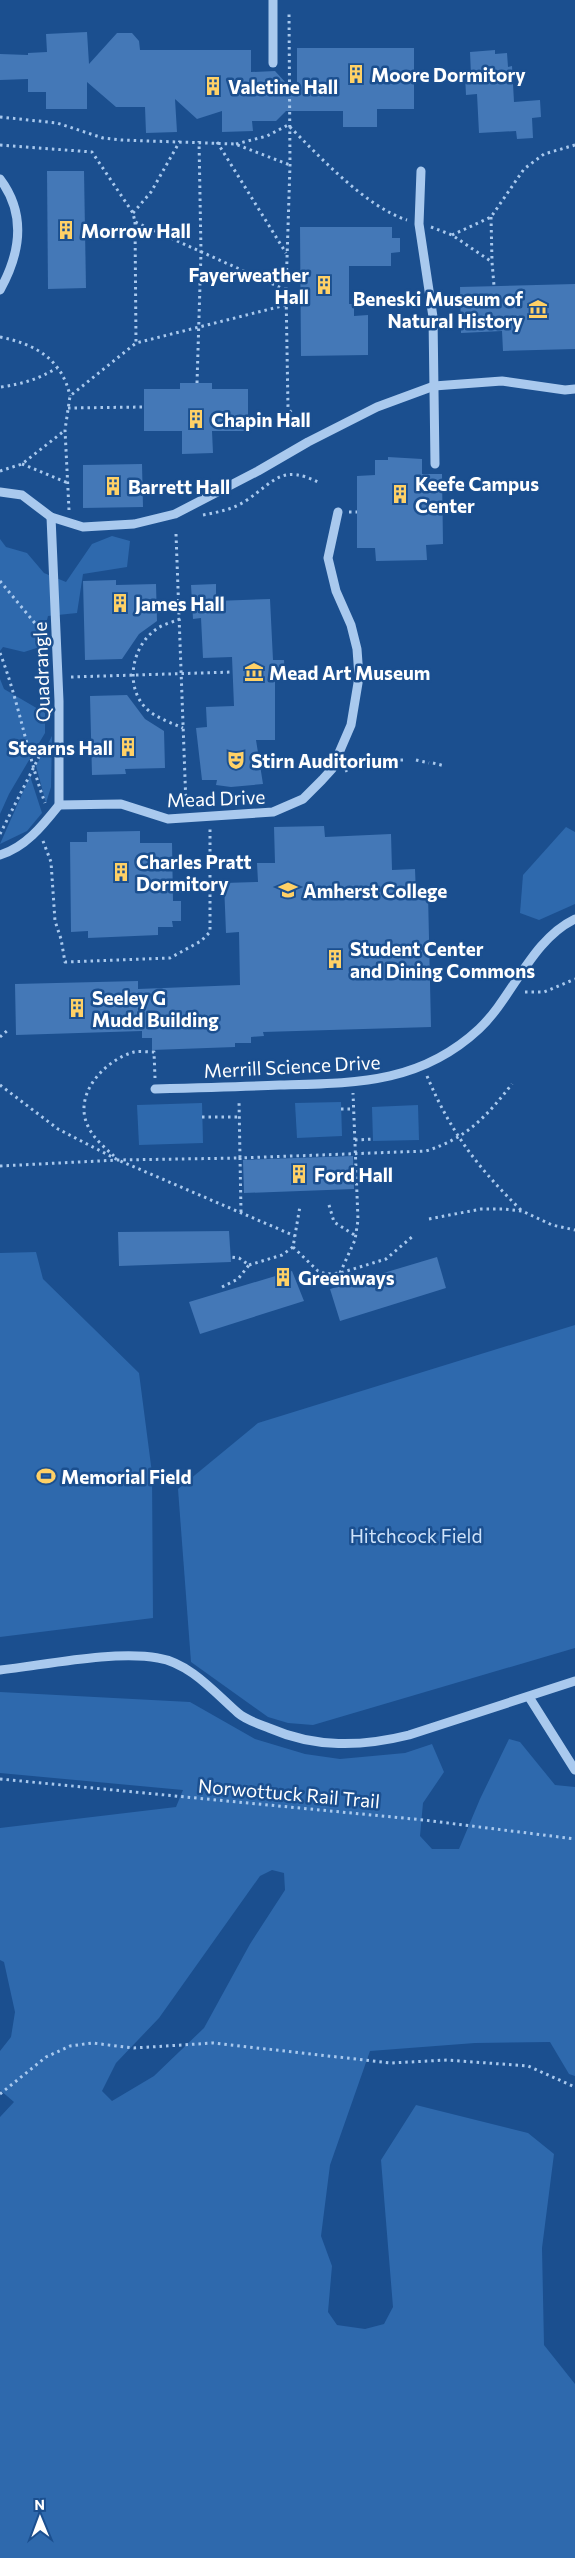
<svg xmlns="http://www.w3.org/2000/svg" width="575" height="2558" viewBox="0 0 575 2558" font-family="Commissioner,sans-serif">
<rect width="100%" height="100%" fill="#1b4f8f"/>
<g fill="#2e69ad" fill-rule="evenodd">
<path d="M112,536L130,541L127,567L83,574L77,613L48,616L40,647L24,652L3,647L0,651V539L6,547L27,553L44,573L66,582L92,544Z"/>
<path d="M0,679L4,689L45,713V733L9,794L0,814Z"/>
<path d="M52,736L51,787L46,803L36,766Z"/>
<path d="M30,776L42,813L27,831L0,844Z"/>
<path d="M566,827L575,832V904L539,920L520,913L523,875Z"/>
<path d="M341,1102L342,1136L297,1138L295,1103Z"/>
<path d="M202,1103L203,1143L139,1145L137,1105Z"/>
<path d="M418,1105L419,1140L373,1141L372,1107Z"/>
<path d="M36,1252L43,1279L139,1373L152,1473L153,1618L0,1637V1253Z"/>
<path d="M575,1325V1648L313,1725L288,1723L268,1717L191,1662L178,1489L258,1423Z"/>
<path d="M0,1692L190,1702L255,1739L305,1754L340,1759L405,1753L432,1744L444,1772L423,1803L420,1836L432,1849H459L480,1799L509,1739L520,1742L555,1785L575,1787V2076L569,2074L550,2042L475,2043L370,2051L330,2165L321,2236L332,2266L328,2312L337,2325L365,2329L384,2324L393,2307L381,2160L416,2105L528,2133L554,2154L542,2248L544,2345L575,2384V2558H0V2117L14,2102L0,2090V2051L11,2037L15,2012L4,1962L0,1960V1828L176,1807L183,1790L0,1773ZM272,1870L284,1873L285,1890L250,1944L204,2028L154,2076L112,2101L102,2091L116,2063L159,2018L260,1876Z"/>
</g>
<g fill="#4478b7">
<path d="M87,32L89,64L117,33H132L139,41L140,50H251V72L275,71L297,95V48H414V109H377V127H343V111H286L276,121H252L253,131L222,132V111L197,119L175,99L177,132L146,133L145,107H116L87,82V109H46V92H28V79L0,80V54L28,55V53L47,52L46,34Z"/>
<path d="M495,50V54L507,53L508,67L512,66L514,102L540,100L541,117L532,118L533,138L517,139L516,131L479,133L477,94L466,95L465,75H471L470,52Z"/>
<path d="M47,171H84L86,288L48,289Z"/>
<path d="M300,227H392V238H400V252L391,253V266H349V304H354V316L368,315V355L301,356Z"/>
<path d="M575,284V349L503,351L502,331L461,333L460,287Z"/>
<path d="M180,383H212V389H248V431H212L213,453L182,454V431H144V389H180Z"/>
<path d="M388,457L422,459V474H442L443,544L426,545L427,560L376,561L375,548H357V476L375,475V460H388Z"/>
<path d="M142,464L143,507L83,508V465Z"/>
<path d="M116,580V585L156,584L157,621L139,634L122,659L85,660L83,581Z"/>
<path d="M216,584V601L270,599L273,660H284L285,680H275V740H256L263,784L231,787L216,785L217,780H202L196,728L207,727L206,707L234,706L232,657L203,658L201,618L193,619L191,585Z"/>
<path d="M127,695L145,719L164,731L165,768L125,769L126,774L92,775L90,696Z"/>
<path d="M324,826L325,837L391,834L392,870L415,869L416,895L428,894L431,1027L263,1032L264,1036L251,1037V1043H235V1047L152,1050V1038H142V1031L16,1035L15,984L138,981V989L240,985L239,932L226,933L224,883L258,882L257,863H275L274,827Z"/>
<path d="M140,831V843H172L173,901H181V921H172L173,927H158V935L88,938V931L71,932L70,842H87V832Z"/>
<path d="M353,1156L354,1189L244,1193L243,1160Z"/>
<path d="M229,1231L231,1262L119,1266L118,1232Z"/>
<path d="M437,1257L446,1288L340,1321L330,1289Z"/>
<path d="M292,1271L304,1301L200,1334L189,1302Z"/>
</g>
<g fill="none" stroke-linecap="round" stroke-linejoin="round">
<g stroke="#a9c9ee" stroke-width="3" stroke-dasharray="2.5 4" stroke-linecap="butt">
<path d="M0,117L57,123L103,138L121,140L235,144L290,165"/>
<path d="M217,142L286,253"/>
<path d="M236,144L267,136L288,125C319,156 366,207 407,220"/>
<path d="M0,145L92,152L133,213L135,222L286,290L288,408L303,429"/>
<path d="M133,213L151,192L180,141"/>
<path d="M491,217L492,261"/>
<path d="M135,222L136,343L286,305"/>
<path d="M431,227L452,235L492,262L494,286"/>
<path d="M452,235L491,217L524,169L544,154L575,145"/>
<path d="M286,290L290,165L289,12"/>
<path d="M0,337C35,344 62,359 70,396"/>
<path d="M197,383L201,252L199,141"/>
<path d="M1,387C23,384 38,379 57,368"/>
<path d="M68,408L144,407"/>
<path d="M22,464L68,483"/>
<path d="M0,471L22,464L64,431"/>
<path d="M69,510L65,430L70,396L136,343"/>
<path d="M349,512H357"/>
<path d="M203,515C219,512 234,509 247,500C276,480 282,464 320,483"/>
<path d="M176,534L186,805"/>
<path d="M0,581L43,633"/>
<path d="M180,619C173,622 164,624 158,628C131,645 123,689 149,711C159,719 172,723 183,728"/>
<path d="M0,653C19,702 27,754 45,803"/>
<path d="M71,677L233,672"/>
<path d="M394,760H404"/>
<path d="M416,760L429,763"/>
<path d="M378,762L389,761"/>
<path d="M433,763L445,766"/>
<path d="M356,767L368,764"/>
<path d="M345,771L352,768"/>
<path d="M0,834L46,743"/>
<path d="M43,841L51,862L55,921L61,939L65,962L170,958L201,941L210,932V828"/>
<path d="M525,992H544L575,979"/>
<path d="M0,1037L9,1029"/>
<path d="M427,1076C451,1133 478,1168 522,1211"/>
<path d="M0,1085L58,1129L118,1160L295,1236"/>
<path d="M341,1109H354"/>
<path d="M202,1117H239"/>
<path d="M355,1140L373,1139"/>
<path d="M114,1156C104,1147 92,1137 87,1124C74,1093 105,1060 134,1052C140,1051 148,1052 154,1052L155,1078"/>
<path d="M0,1166L118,1160L240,1158L239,1100"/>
<path d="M329,1205L334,1222L356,1236"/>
<path d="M241,1212L240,1158L426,1151C467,1138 486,1117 512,1084"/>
<path d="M429,1219L481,1209H503L522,1211L552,1225L575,1230"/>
<path d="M293,1247L318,1271L326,1274L340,1273L386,1259L413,1236"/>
<path d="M249,1265L282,1255L293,1247L300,1206"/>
<path d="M340,1273L355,1240L358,1220L353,1093"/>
<path d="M222,1287L238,1279L249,1265L239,1258L231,1257"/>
<path d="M0,1779L424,1820L575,1839"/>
<path d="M0,2094L46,2057L70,2046L92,2043L134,2048L213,2043L391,2063L447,2060L528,2066L575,2087"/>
</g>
<g stroke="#a9c9ee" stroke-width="9">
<path d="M273,63V0"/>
<path d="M421,171L419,224L433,317L435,464"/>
<path d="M0,179C27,215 20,254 0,290"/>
<path d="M0,492L22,495L51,517L83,527L134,524L175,514L258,471L308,442L377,407L434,386L502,381L565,390L575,389"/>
<path d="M59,805L121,804L168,819L273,812L303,799L322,780L332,769L351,725L359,677L357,649L351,625L336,591L328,558L338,512"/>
<path d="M0,855C26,847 43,825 59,805V701L51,517"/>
<path d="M155,1089C197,1088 239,1087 280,1085C355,1083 420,1084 479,1029C513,997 531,940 575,919"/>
<path d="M0,1670C45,1665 115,1650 158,1658C190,1663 215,1693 238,1713C246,1720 259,1724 269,1728C315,1748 361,1747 409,1735L575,1681"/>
<path d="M529,1697L575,1770"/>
</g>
</g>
<defs>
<g id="building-bare" transform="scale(1.5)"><path d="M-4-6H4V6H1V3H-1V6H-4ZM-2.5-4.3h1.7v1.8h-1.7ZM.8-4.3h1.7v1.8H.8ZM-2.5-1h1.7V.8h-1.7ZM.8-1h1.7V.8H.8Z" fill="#ffd166" stroke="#1b4f8f" stroke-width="2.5" paint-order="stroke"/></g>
<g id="museum-bare" transform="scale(1.5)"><path d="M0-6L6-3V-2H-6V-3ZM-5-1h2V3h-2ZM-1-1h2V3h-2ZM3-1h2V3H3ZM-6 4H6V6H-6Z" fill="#ffd166" stroke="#1b4f8f" stroke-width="2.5" paint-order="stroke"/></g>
<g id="theatre-bare" transform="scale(1.5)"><path d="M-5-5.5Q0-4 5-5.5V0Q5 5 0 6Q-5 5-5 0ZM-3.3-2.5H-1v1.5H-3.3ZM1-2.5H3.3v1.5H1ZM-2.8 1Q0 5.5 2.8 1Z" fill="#ffd166" stroke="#1b4f8f" stroke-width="2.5" paint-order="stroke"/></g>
<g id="university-bare" transform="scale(1.5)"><path d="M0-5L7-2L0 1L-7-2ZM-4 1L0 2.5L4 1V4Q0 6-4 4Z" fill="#ffd166" stroke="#1b4f8f" stroke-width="2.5" paint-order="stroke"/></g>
<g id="stadium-bare" transform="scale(1.5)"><path d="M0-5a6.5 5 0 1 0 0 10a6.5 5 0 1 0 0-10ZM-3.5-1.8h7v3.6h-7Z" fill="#ffd166" stroke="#1b4f8f" stroke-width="2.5" paint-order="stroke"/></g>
</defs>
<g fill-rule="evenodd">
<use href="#building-bare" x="356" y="74"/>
<use href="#building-bare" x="213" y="86"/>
<use href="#building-bare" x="66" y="230"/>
<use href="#building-bare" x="324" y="285"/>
<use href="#museum-bare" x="538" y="309"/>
<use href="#building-bare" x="196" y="419"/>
<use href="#building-bare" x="113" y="486"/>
<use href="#building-bare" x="400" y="494"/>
<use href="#building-bare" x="120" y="603"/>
<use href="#museum-bare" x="254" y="672"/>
<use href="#building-bare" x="128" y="747"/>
<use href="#theatre-bare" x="236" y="760"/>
<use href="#building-bare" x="121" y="872"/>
<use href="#university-bare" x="288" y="890"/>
<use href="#building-bare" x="335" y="959"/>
<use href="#building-bare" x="77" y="1008"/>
<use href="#building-bare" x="299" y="1174"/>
<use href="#building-bare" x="283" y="1277"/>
<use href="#stadium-bare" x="46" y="1476"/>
</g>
<g text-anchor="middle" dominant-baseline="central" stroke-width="5" stroke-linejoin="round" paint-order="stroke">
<g font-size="19" font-weight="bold" fill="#fff" stroke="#1b4f8f" text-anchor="start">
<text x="371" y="74">Moore Dormitory</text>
<text x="228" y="86">Valetine Hall</text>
<text x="81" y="230">Morrow Hall</text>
<text x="309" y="274" text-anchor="end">Fayerweather<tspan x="309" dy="22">Hall</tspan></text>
<text x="523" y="298" text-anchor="end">Beneski Museum of<tspan x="523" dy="22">Natural History</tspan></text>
<text x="211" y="419">Chapin Hall</text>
<text x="415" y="483">Keefe Campus<tspan x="415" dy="22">Center</tspan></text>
<text x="128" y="486">Barrett Hall</text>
<text x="135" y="603">James Hall</text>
<text x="269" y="672">Mead Art Museum</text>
<text x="113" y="747" text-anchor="end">Stearns Hall</text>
<text x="251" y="760">Stirn Auditorium</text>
<text x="136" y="861">Charles Pratt<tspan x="136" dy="22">Dormitory</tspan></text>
<text x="303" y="890">Amherst College</text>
<text x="350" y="948">Student Center<tspan x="350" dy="22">and Dining Commons</tspan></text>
<text x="92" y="997">Seeley G<tspan x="92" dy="22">Mudd Building</tspan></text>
<text x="314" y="1174">Ford Hall</text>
<text x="298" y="1277">Greenways</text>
<text x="61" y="1476">Memorial Field</text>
</g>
<g font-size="19" fill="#fff" stroke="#1b4f8f">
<text transform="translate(41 672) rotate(-92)">Quadrangle</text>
<text transform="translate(216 798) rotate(-2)">Mead Drive</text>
<text transform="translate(292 1066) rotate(-3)">Merrill Science Drive</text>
<text transform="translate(289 1793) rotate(5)">Norwottuck Rail Trail</text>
</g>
<g font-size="19" fill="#cfe3fa" stroke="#1b4f8f">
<text x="416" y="1535">Hitchcock Field</text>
</g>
</g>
<g transform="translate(40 2518) rotate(359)" stroke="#1b4f8f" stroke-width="4" paint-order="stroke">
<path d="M0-4L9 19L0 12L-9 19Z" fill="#ffffff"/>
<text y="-8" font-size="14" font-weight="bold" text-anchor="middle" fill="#ffffff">N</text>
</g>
</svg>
